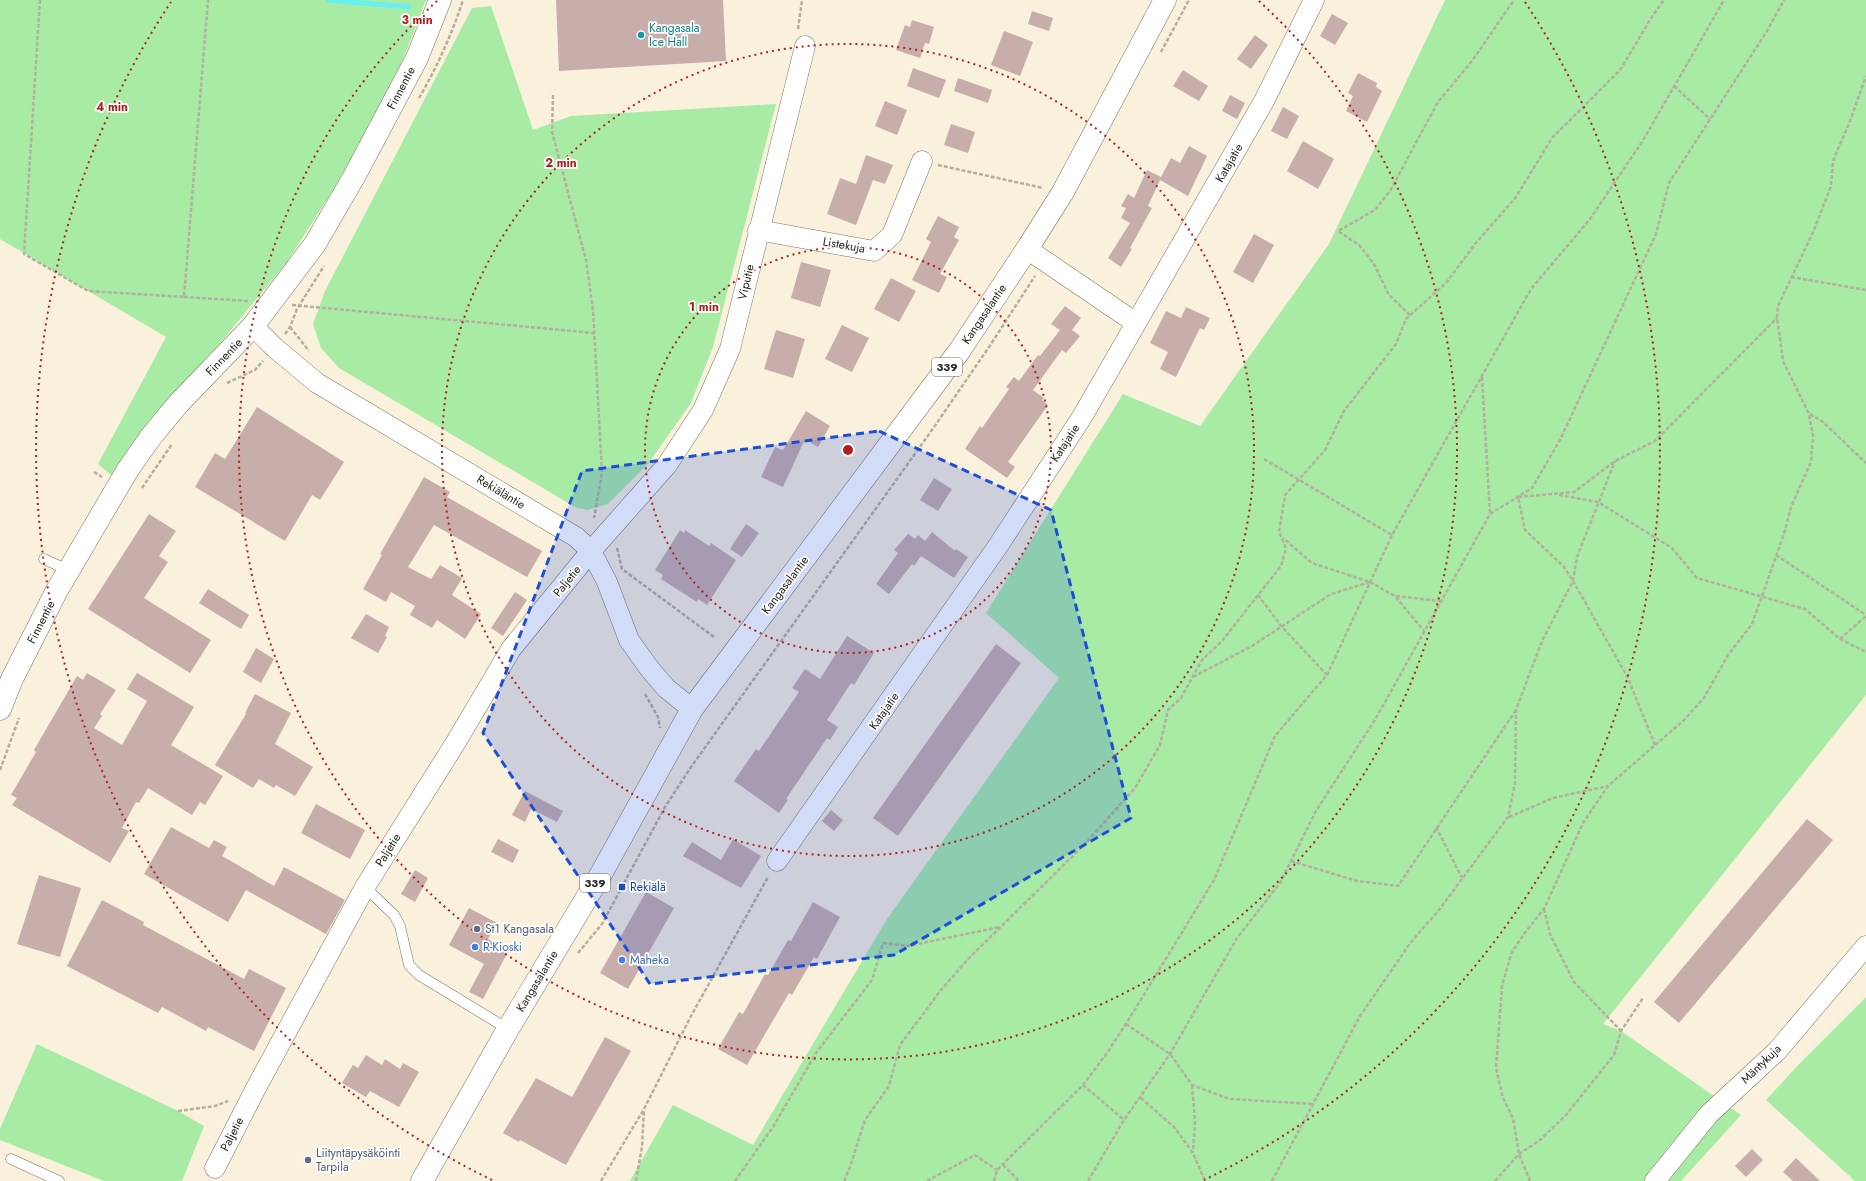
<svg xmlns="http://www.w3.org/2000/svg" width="1866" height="1181" viewBox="0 0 1866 1181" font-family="Jost,sans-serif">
<rect width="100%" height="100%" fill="#f9f1db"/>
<g fill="#a8eba5">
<path d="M0,0H426L397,75L346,170L287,262L221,342L162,406L111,475L98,464L166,337L0,239Z"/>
<path d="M1445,0H1866V695L1603,1024L1621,1031L1741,1115L1681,1181H630L673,1105L753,1145L887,919L1059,678L986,613L1123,394L1200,426L1329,244Z"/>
<path d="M491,6L533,130L571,116L776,104L713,347L691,403L648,464L608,504L587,510L575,507L339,368L321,348L313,324L325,291L472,8Z"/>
<path d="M1866,997V1181H1855L1766,1100L1801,1062Z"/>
<path d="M37,1044L178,1111L204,1126L182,1181H104L0,1140V1129Z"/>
</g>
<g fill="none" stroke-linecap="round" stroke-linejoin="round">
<path stroke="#69efef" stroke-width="5" d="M328,0L409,7"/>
</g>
<g fill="#c8aeaa">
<path d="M556,0H723L726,61L559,71Z"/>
<path d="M1032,11L1053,18L1049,31L1028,24Z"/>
<path d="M1332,14L1348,23L1335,45L1320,36Z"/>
<path d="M912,20L934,27L929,44L925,43L920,58L896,50L905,25L910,27Z"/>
<path d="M1004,31L1033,42L1020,76L991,65Z"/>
<path d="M1255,35L1268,45L1251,69L1237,59Z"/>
<path d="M913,68L946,80L939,98L907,86Z"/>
<path d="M1183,70L1208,86L1199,101L1173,86Z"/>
<path d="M1358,73L1377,83L1376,87L1382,91L1367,122L1346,111L1353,96L1348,93Z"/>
<path d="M958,78L992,90L988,103L954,91Z"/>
<path d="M1230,95L1245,103L1237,119L1222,111Z"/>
<path d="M885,101L907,110L897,135L875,126Z"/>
<path d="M1283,107L1299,116L1287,139L1271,131Z"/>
<path d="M951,124L975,132L968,153L944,145Z"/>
<path d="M1303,141L1334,159L1318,189L1287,171Z"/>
<path d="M1189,146L1207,156L1188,196L1160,180L1148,206L1152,208L1130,248L1132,249L1121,267L1108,258L1130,223L1121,218L1126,208L1121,206L1128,194L1134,198L1147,170L1161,177L1171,158L1180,163Z"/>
<path d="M866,155L893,165L885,184L873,180L856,225L827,214L840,178L856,184Z"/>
<path d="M938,216L959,227L954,237L959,240L940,274L947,277L939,293L912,280L931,242L926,239Z"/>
<path d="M1254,234L1274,245L1253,283L1233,272Z"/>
<path d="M801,262L831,270L820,307L791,298Z"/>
<path d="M891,278L916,291L899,322L874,309Z"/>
<path d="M1065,306L1081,318L1072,330L1080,336L1066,353L1062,350L1033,390L1044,398L1042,400L1048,405L1008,462L1015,467L1007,478L965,449L980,426L982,428L1009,389L1006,387L1014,377L1019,381L1038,355L1040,356L1060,330L1051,324Z"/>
<path d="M1186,307L1210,318L1204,330L1200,328L1176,377L1160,369L1168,352L1150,343L1166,311L1181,318Z"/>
<path d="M842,325L869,338L852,372L825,359Z"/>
<path d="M776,330L805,339L793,378L764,369Z"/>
<path d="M257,407L344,462L320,500L312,495L285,541L195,487L215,453L225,459Z"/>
<path d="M806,411L830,426L818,447L805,439L783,487L761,477L775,447L783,450Z"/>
<path d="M424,477L450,492L447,497L542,551L527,577L434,525L408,567L431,579L440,565L462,578L452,595L481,614L465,639L437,620L432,628L410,615L415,606L391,592L386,602L363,589L382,555L380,554Z"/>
<path d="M934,478L952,489L938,511L920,500Z"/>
<path d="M149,514L176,531L159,556L168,562L144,598L211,640L190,673L88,609Z"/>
<path d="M746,524L759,533L742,557L730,549Z"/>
<path d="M680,530L684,533L685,530L709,546L711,543L736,560L707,605L698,599L697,602L661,579L663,575L655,570Z"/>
<path d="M932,532L955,551L956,549L968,557L954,578L921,556L914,566L912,564L889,594L876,584L898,553L894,550L908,534L915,539L918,535L925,541Z"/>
<path d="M208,589L249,615L241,629L199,603Z"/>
<path d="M515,592L527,600L503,636L491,628Z"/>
<path d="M366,614L389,627L385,636L387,637L378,653L351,638Z"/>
<path d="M847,636L874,653L854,685L851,683L827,720L838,727L830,740L827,738L786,799L788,800L779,813L734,781L756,749L759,751L799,692L792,688L805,669L820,679Z"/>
<path d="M996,644L1021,663L898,836L873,818Z"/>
<path d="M256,648L274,659L261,683L243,672Z"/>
<path d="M87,673L116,690L100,714L102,716L94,728L122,745L147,701L127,689L137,673L194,707L171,745L223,776L205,805L200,802L192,815L148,788L139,803L136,802L122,828L129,831L110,863L12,805L17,798L11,795L36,752L34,750L77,676L83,680Z"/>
<path d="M255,694L291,713L275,744L313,767L295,796L276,785L274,788L259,779L253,788L215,765L246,714L245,713Z"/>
<path d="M525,791L563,811L557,822L531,809L525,822L512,815Z"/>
<path d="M316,804L365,830L350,859L301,833Z"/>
<path d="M831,810L843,820L834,831L822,821Z"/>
<path d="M1807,819L1833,840L1679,1023L1654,1002Z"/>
<path d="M171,827L209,848L214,840L227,847L222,856L274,886L284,867L345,900L326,934L246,890L228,922L144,874Z"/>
<path d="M498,839L519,850L513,863L491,852Z"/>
<path d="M733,839L761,856L741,888L683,856L692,842L721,860Z"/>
<path d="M415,870L428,878L415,902L401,894Z"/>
<path d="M39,875L81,888L60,957L17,944Z"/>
<path d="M646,892L674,908L628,989L600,973Z"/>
<path d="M102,900L144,922L143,925L244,979L249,969L286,988L254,1051L208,1027L206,1031L162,1007L158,1013L67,966Z"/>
<path d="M813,902L840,917L817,959L814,957L792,995L789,993L747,1065L718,1049L739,1012L743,1014L765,974L768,975L788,940L791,941Z"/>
<path d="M469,908L497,923L488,939L509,950L483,999L469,992L484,964L449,945Z"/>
<path d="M605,1037L631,1051L566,1165L520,1140L519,1142L503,1133L536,1078L572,1097Z"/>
<path d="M366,1055L382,1065L385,1059L400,1069L403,1063L419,1072L399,1107L370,1091L366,1097L342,1083L353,1065L358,1068Z"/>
<path d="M1752,1149L1763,1160L1746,1177L1735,1166Z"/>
<path d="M1796,1158L1820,1181H1793L1783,1172Z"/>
</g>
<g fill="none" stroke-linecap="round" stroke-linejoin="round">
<g stroke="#7b7461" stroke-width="11">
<g id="service">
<path d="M44,559L68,570"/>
<path d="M365,887L394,915L400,926L409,965L419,975L508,1029"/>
<path d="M11,1159L59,1181"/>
</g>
</g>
<g stroke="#7b7461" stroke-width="21">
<g id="minor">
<path d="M758,230L874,251L892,235L922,161"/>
<path d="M1027,249L1136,323"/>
<path d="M253,326L275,348L317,383L576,537L591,551L607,582L629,640L649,668L666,688L692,709"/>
<path d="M777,861L998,546L1082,417L1264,101L1314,0"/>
<path d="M215,1168L256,1088L365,887L456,742L511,649L591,551L667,465L703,410L730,349L805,46"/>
<path d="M1655,1181L1709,1114L1777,1051L1866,946"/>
</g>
</g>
<g stroke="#7b7461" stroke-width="23">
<path id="tertiary" d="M0,709L12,679L56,592L127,471L150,438L178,404L253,326L315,244L355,175L417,58L440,0"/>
</g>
<g stroke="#7b7461" stroke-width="23">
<path id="primary" d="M422,1181L508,1029L601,874L692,709L960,350L1027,249L1063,192L1165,0"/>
</g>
<g stroke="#b5af9d" stroke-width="2.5" stroke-dasharray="4 2" stroke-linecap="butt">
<path d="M40,0L24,254L88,291L184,297L208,0"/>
<path d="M798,29L802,0"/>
<path d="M1161,52L1189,0"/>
<path d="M1674,86L1710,119"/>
<path d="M553,95L552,132L586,260L593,310L602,473L594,518"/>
<path d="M419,98C437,67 452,34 463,0"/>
<path d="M938,165L1043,188"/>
<path d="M1791,277L1866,290"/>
<path d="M184,297L248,301"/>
<path d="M292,305L594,333"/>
<path d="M1410,315L1389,295L1374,264L1359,245L1338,231L1375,210L1390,191L1438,102L1472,61L1514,0"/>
<path d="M290,327L309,351"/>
<path d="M285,334L290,327L297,309L324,266"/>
<path d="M1482,377L1490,514"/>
<path d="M227,383L255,370L263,361"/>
<path d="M1810,414L1823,422L1866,463"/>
<path d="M1264,459L1392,535"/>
<path d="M94,472L102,477"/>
<path d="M142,488L172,444"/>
<path d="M1559,495L1598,502L1672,548L1697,578L1805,609L1840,639L1866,652"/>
<path d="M617,548L622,569L714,637"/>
<path d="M1776,555L1866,615"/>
<path d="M1370,582L1395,596L1424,631"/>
<path d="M1258,595L1282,627L1327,675"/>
<path d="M1396,596L1440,601"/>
<path d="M1840,639L1866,616"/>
<path d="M1193,677L1252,646L1331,594L1370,582L1312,563L1283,538"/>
<path d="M645,694L658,717L660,728"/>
<path d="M1655,745L1628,678L1573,581L1564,567L1525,530L1518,497L1574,492L1615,461L1655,441L1777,318"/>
<path d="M0,770L19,718"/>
<path d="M1509,817L1553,798L1608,786"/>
<path d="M1436,827L1462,878"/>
<path d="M1291,861L1357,881L1398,886L1516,710"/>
<path d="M1544,909L1550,934L1574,982L1621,1031"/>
<path d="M578,953L602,924L665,807L691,767L932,430L989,347L1035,276"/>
<path d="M1126,1024L1170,1054L1192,1085L1230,1099L1313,1104"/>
<path d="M1083,1085L1124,1120"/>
<path d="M1192,1085L1195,1121L1193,1152"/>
<path d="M1141,1098L1174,1127L1193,1153L1205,1181"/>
<path d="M178,1111L215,1106L228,1101"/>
<path d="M1003,1165L1019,1181"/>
<path d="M601,1181L644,1109L691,1016L768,877"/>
<path d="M636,1181L642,1147L644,1110"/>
<path d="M735,1181L773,1127L816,1053L872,980L883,943L908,946L1000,927"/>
<path d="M844,1181L850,1167L865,1120L889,1086L900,1045L941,990L969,958L1084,845L1135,788L1160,745L1168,710L1181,698L1202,660L1222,641L1281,566L1286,548L1279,532L1285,495L1325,450L1344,411L1396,344L1406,319L1446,283L1475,244L1516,197L1552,138L1620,70L1653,15L1664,0"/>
<path d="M927,1181L975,1155L997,1170"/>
<path d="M994,1181L997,1170L1083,1085L1107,1053L1126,1024L1214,880L1275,736L1327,675L1392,535L1531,289L1590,219L1642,142L1724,0"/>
<path d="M1088,1181L1124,1120L1170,1054L1237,938L1280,883L1316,811L1376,718L1490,514L1532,488L1560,440L1656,234L1669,183L1767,31L1784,0"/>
<path d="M1272,1181L1360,1016L1411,942L1439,910L1508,817L1515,783L1516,710L1542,641L1573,581L1577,557L1615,461"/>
<path d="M1495,1181L1519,1154L1540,1140L1566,1115L1614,1055L1621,1031L1643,998"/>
<path d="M1530,1181L1519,1154L1513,1118L1503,1098L1496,1068L1502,986L1511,954L1523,935L1544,909L1583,823L1608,786L1683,721L1704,698L1728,655L1752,624L1784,534L1791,507L1811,462L1813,436L1809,414L1783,361L1777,317L1778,306L1814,230L1831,186L1833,161L1850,121L1866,76"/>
</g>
<use href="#service" stroke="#fff" stroke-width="10"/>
<use href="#minor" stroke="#fff" stroke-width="20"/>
<use href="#tertiary" stroke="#fff" stroke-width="22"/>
<use href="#primary" stroke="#fff" stroke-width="22"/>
</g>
<path fill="#1d4ed8" fill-opacity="0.2" stroke="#1d4ed8" stroke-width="3" stroke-dasharray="8 5" stroke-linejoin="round" d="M879,431L1051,510L1131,818L894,955L650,984L483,733L582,471Z"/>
<g fill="none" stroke="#b12020" stroke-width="2" stroke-dasharray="2 4">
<circle cx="848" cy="450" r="203"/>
<circle cx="848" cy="450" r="406"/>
<path d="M1259 1A609 609 0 1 1 437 1"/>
<path d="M492 1180A812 812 0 0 1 171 2M1525 2A812 812 0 0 1 1204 1180"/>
</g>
<circle fill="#0f9aa8" stroke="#fefefe" stroke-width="1.5" cx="641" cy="35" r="4"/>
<rect fill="#1a4fb4" stroke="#fefefe" stroke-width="1.5" x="618" y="883" width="8" height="8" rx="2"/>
<g fill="#5c6f8a" stroke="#fefefe" stroke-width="1.5">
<circle cx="477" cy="929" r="4"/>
<circle cx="308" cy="1160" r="4"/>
</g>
<g fill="#3f7fe0" stroke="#fefefe" stroke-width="1.5">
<circle cx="475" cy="947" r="4"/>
<circle cx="622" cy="960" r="4"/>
</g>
<g text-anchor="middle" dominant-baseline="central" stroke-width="3.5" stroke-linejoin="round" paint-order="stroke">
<g fill="#fefefe" stroke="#686660" stroke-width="1">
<rect x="932" y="358" width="30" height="18" rx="3"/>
<rect x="580" y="874" width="30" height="18" rx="3"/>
</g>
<g font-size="11" font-weight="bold" fill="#28251d">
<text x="947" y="367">339</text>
<text x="595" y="883">339</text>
</g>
<g font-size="12" fill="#0d838f" stroke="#fefefe" text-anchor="start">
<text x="649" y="28">Kangasala<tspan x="649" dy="14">Ice Hall</tspan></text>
</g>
<g font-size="12" fill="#28251d" stroke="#fefefe">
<text transform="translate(401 88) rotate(-62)">Finnentie</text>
<text transform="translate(1229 163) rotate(-60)">Katajatie</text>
<text transform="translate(844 245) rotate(10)">Listekuja</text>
<text transform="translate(746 282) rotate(-77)">Viputie</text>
<text transform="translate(984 314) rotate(-56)">Kangasalantie</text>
<text transform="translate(224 357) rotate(-46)">Finnentie</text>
<text transform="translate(1065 443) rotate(-57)">Katajatie</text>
<text transform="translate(501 492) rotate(31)">Rekiäläntie</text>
<text transform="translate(567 581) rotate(-51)">Paljetie</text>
<text transform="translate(785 585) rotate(-53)">Kangasalantie</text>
<text transform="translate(41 622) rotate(-63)">Finnentie</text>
<text transform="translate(884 711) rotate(-55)">Katajatie</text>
<text transform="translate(388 850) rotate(-58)">Paljetie</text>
<text transform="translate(537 981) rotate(-59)">Kangasalantie</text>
<text transform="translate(1761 1064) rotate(-44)">Mäntykuja</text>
<text transform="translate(232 1134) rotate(-63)">Paljetie</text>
</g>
<g font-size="12" fill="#164399" stroke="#fefefe" text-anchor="start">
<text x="630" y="887">Rekiälä</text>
</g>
<g font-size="12" fill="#4e5e75" stroke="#fefefe" text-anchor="start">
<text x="485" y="929">St1 Kangasala</text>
<text x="316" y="1153">Liityntäpysäköinti<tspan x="316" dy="14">Tarpila</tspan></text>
</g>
<g font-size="12" fill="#366cbe" stroke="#fefefe" text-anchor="start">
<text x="483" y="947">R-Kioski</text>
<text x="630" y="960">Maheka</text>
</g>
</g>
<circle cx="848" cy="450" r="6" fill="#b12020" stroke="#fefefe" stroke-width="2"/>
<g font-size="12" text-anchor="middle" font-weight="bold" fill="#b12020" stroke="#fefefe" stroke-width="3.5" stroke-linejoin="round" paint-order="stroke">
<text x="417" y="24">3 min</text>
<text x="112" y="111">4 min</text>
<text x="561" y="167">2 min</text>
<text x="704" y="311">1 min</text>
</g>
</svg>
